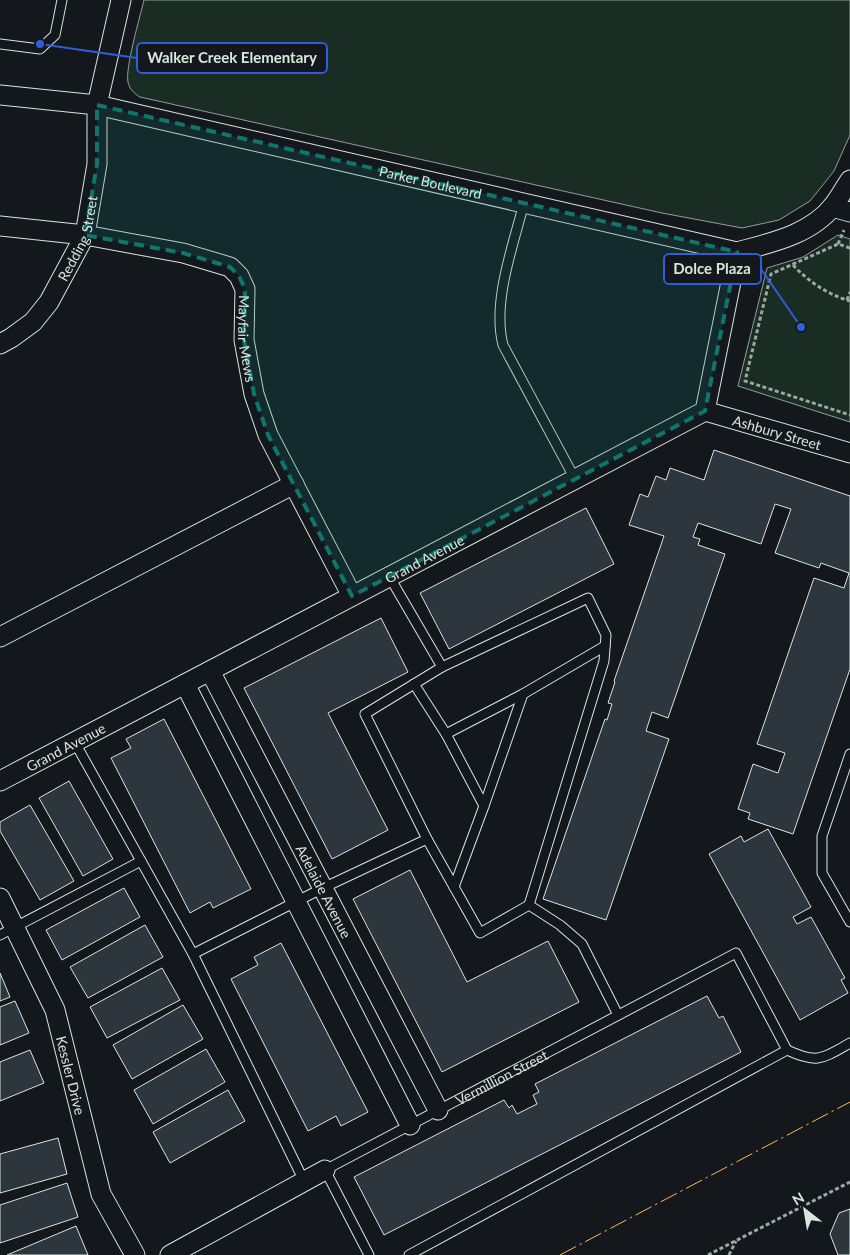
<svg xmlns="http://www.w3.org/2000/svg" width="850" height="1255" viewBox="0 0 850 1255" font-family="Lato,sans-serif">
<rect width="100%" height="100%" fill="#14181c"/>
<g fill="#1a2d24" stroke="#939e99">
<path d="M144,0H850V135L834,171L810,201L779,220L742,228L662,213L140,97C135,94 129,89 128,82C125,68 140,17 144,0Z"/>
<path d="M838,235L850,239V422L738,386L767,268L803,257Z"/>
</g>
<g fill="#2c363c" stroke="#d8e6dc">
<path d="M714,450L850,496V669L793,834L748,819L750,813L738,809L753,764L778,773L785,753L757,744L814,578L844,588L849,573L821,563L819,568L775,553L791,509L775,504L761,544L698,523L693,537L700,539L698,545L725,554L668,718L652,712L646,731L669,739L606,920L543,899L605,719L607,720L612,704L608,703L615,682L614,681L664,536L629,525L640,494L648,497L656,476L666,480L670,468L704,480Z"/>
<path d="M586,508L614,564L449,649L420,593Z"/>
<path d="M381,618L408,672L328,713L388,830L332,859L244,688Z"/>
<path d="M164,719L251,889L213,908L210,902L190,913L111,758L131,748L126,739Z"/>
<path d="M69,781L113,859L83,876L39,798Z"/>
<path d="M30,805L74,881L40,900L0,831V822Z"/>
<path d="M768,829L811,907L793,917L797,924L811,917L845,978L841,980L848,993L800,1020L709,854L741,836L744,842Z"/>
<path d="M410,870L467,982L548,941L579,1002L442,1072L353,899Z"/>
<path d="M124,888L140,917L62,960L46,930Z"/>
<path d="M145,925L163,957L88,998L70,967Z"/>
<path d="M281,943L368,1112L341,1126L336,1116L308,1131L231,979L258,965L254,957Z"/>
<path d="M162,968L180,1000L107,1038L90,1007Z"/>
<path d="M0,973L10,997L0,1001Z"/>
<path d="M707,996L719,1018L723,1016L741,1052L384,1235L354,1177L504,1100L509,1108L512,1105L517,1114L537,1104L533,1095L539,1092L535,1084Z"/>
<path d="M15,1001L29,1033L0,1045V1007Z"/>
<path d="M183,1005L203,1039L132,1079L113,1045Z"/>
<path d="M206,1049L225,1082L153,1124L134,1090Z"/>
<path d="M30,1050L44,1083L0,1101V1062Z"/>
<path d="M228,1090L245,1121L170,1163L153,1132Z"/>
<path d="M58,1138L67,1174L0,1193V1154Z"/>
<path d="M67,1183L78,1217L0,1243V1205Z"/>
<path d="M850,1209V1255H838L830,1234L839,1213Z"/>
<path d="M76,1226L88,1255H7Z"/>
</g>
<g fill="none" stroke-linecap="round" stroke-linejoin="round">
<g stroke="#d8e6dc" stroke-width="11">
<g id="lane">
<path d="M0,44L40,49L55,35L62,0"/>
<path d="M524,203C513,246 492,302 503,345L575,479"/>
<path d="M389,576L442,667L588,598L606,635L604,661L529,905L560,925L582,944L618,1015"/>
<path d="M442,667L365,714L427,839L480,933L529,905"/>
<path d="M414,684L446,734L484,806L454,887"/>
<path d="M446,734L523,694"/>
<path d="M74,741L193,954L304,1181"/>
<path d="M850,754L822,836V873L850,922"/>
<path d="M484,806L523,694L605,646"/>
<path d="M0,935L141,861"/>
<path d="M193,954L323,888L427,839"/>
<path d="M787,1050C817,1064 822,1059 850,1043"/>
<path id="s1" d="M369,1255L325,1170L736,953L787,1050"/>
<path d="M409,1255L787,1050"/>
</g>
</g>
<g stroke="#d8e6dc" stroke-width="21">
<g id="street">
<path id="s2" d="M0,95L97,105L737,252C770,243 810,235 833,206C839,198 844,189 850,180"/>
<path d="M832,207L850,212"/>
<path id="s3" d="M0,226L85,235L183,253L230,267L239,276L245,289L244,340L254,394L268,435L352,596"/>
<path id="s4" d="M0,344L11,338L33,322L49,302L85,235L97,164V105L121,0"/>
<path id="s5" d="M705,411L850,453"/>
<path d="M0,637L294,484"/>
<path id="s6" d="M210,671L438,1110"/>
<path d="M185,684L410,1125"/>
<path id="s7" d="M0,781L705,411L737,252"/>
<path id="s8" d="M0,898L55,1010L101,1194L135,1255"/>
<path d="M170,1255L325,1170"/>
</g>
</g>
<g stroke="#9da8a2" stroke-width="3" stroke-dasharray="4 2.5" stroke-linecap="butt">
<path d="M838,244L844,230"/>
<path d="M850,248L838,244L771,274L745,381L850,415"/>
<path d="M793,265C809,282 827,294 850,301"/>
<path d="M847,300L850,292"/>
<path d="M708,1255L850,1182"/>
<path d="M729,1255L736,1241"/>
</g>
<use href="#lane" stroke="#14181c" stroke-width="9"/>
<use href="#street" stroke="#14181c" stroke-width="19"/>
<path stroke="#ffb74d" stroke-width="1" stroke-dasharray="18 4 2.5 4" stroke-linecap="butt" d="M560,1255L850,1102"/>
</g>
<path fill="#0f766e" fill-opacity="0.2" stroke="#0f766e" stroke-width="4" stroke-dasharray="10 6" stroke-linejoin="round" d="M97,105L737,252L705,411L352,596L268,435L254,394L244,340L245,289L239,276L230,267L183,253L85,235L97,164Z"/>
<g text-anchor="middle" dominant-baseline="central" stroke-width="4" stroke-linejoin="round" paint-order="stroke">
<g font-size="14" fill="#d8e6dc" stroke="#14181c">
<text stroke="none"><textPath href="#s2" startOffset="440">Parker Boulevard</textPath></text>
<text stroke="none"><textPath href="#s4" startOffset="136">Redding Street</textPath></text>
<text stroke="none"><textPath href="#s3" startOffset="311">Mayfair Mews</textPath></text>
<text stroke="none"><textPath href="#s5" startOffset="75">Ashbury Street</textPath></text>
<text stroke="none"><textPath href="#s7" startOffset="479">Grand Avenue</textPath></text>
<text stroke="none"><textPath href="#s7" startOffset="74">Grand Avenue</textPath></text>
<text stroke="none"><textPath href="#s6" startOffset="248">Adelaide Avenue</textPath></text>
<text stroke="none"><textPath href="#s8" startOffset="192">Kessler Drive</textPath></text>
<text stroke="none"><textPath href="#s1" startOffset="295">Vermillion Street</textPath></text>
</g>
</g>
<path fill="none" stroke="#305dd8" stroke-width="2" d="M40 44L137 58M801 327L761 269"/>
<g fill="#305dd8" stroke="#14181c" stroke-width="2">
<circle cx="40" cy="44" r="5"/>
<circle cx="801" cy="327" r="5"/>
</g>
<g fill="#14181c" stroke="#305dd8" stroke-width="2">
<rect x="137" y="43" width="190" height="30" rx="5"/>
<rect x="664" y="254" width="97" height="30" rx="5"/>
</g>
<g font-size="15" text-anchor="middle" font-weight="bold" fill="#d8e6dc">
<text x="232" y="63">Walker Creek Elementary</text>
<text x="712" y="274">Dolce Plaza</text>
</g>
<g transform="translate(805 1210) rotate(329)" stroke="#14181c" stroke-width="4" paint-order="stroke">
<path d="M0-4L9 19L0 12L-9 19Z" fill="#d8e6dc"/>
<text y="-8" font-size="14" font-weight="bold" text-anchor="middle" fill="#d8e6dc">N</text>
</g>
</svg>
